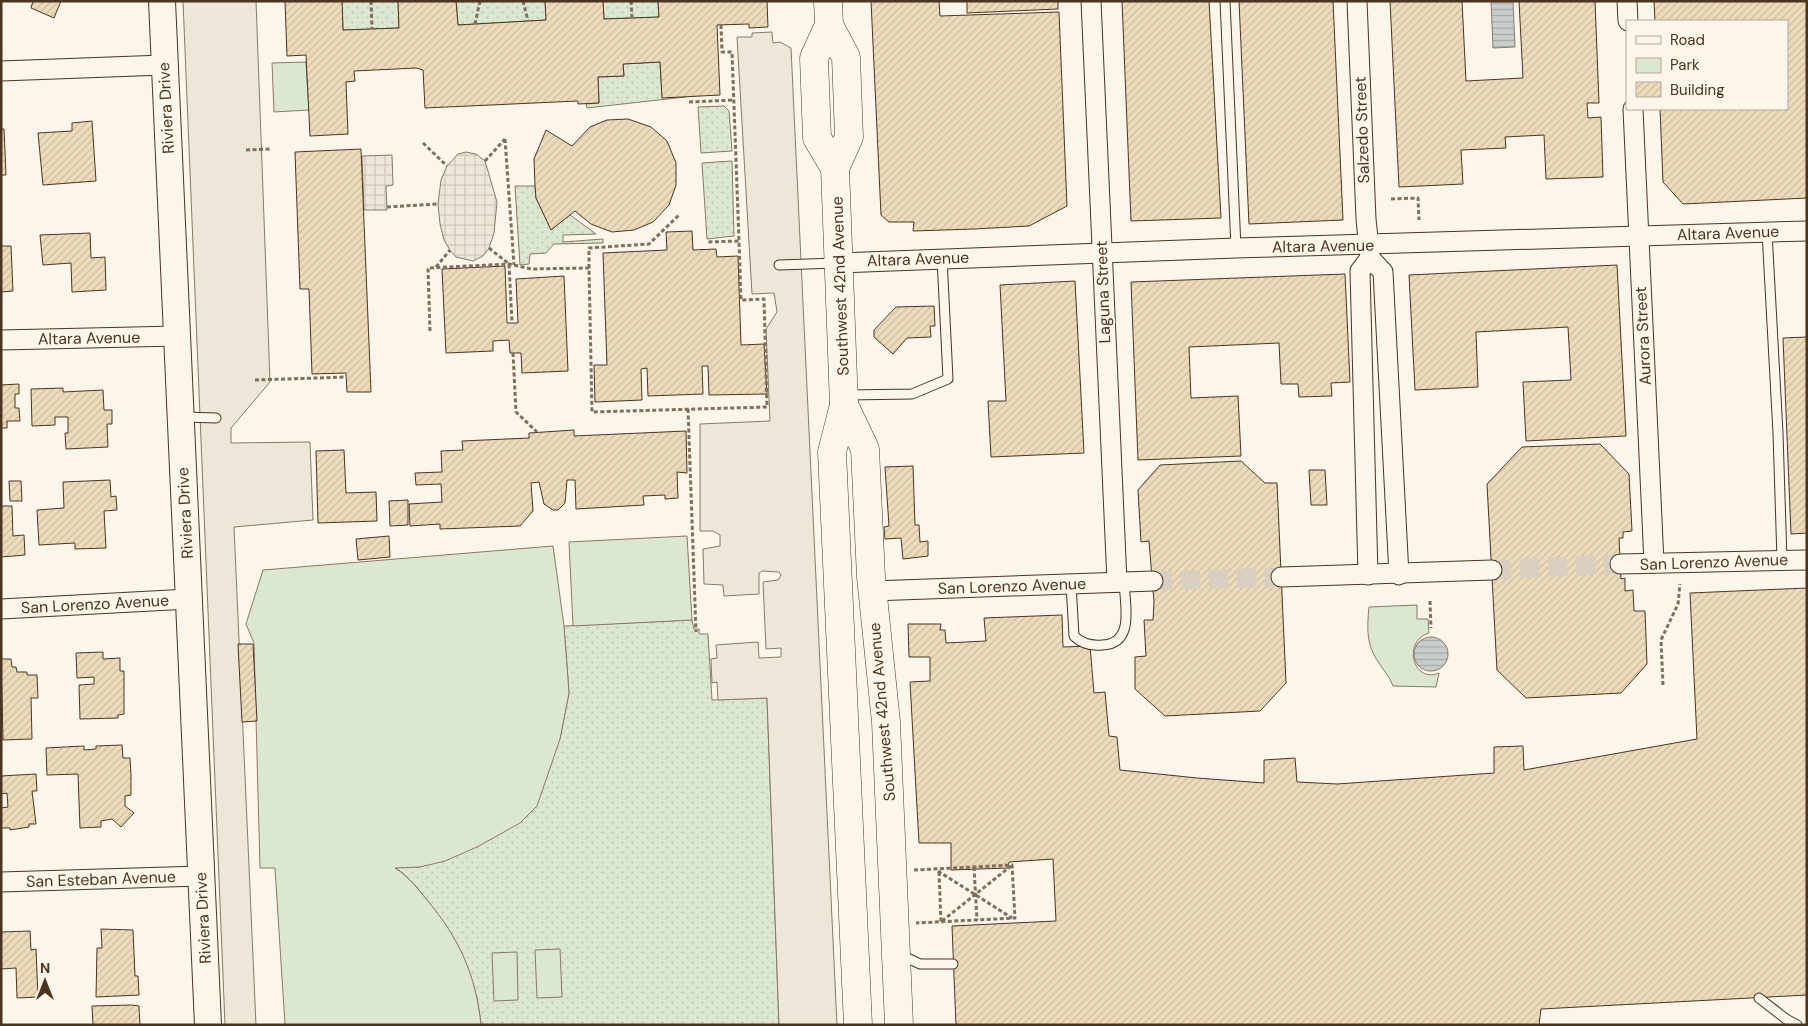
<svg xmlns="http://www.w3.org/2000/svg" width="1808" height="1026" viewBox="0 0 1808 1026" font-family="'DM Sans',sans-serif">
<defs>
<pattern id="grass-dots" width="8" height="8" patternUnits="userSpaceOnUse" patternTransform="scale(1.25)"><rect width="8" height="8" fill="#dce7d0"/><path d="M2 2h.1M6 6h.1" fill="none" stroke="#bec7b2" stroke-width="1.8" stroke-linecap="round"/></pattern>
<pattern id="plaza-grid" width="8" height="8" patternUnits="userSpaceOnUse" patternTransform="scale(1.25)"><rect width="8" height="8" fill="#ede7d9"/><path d="M0 4h8M4 0v8" fill="none" stroke="#cdc7ba"/></pattern>
<pattern id="water-rules" width="6" height="5" patternUnits="userSpaceOnUse" patternTransform="scale(1.25)"><rect width="6" height="5" fill="#c9cecd"/><path d="M0 2.5h6" fill="none" stroke="#a5a8a6"/></pattern>
<pattern id="building-hatch" width="6" height="6" patternUnits="userSpaceOnUse" patternTransform="scale(1.25)"><rect width="6" height="6" fill="#ecdcbc"/><path d="M-1 1l2-2M0 6l6-6M5 7l2-2" fill="none" stroke="#ccbda1"/></pattern>
</defs>
<rect width="100%" height="100%" fill="#fbf6e9"/>
<g fill="url(#grass-dots)" stroke="#887966">
<path d="M342,1H398L399,28L343,30Z"/>
<path d="M456,1H545L546,20L458,25Z"/>
<path d="M603,1H658L659,17L604,19Z"/>
<path d="M660,62L662,97H685L587,108L586,104L599,103L598,77L624,76L623,64Z"/>
<path d="M724,106L729,111L732,151L701,153L698,107Z"/>
<path d="M732,161L734,236L707,239L702,163Z"/>
<path d="M515,186H535L536,198L551,229L570,215L596,234L563,235V242L603,239V243L554,244L546,253L530,254L529,264L520,265Z"/>
<path d="M692,620L694,629H699V634H708L712,700L767,698L779,1025H481C476,975 458,938 427,900C417,887 408,876 394,867H420L560,739L569,693L564,626Z"/>
</g>
<g fill="#dce7d0" stroke="#887966">
<path d="M306,62L309,110L274,112L272,63Z"/>
<path d="M687,536L692,620L573,626L569,542Z"/>
<path d="M553,546L564,626L569,693L560,739L537,806L520,823L477,847L445,861L420,867L395,868C409,877 417,888 427,900C459,938 476,975 481,1025H285L275,868H260L254,643L246,624L263,570Z"/>
<path d="M1417,605V619H1428L1429,633C1402,641 1413,684 1439,673L1436,687L1393,686C1390,677 1384,671 1379,663C1366,645 1367,628 1369,607Z"/>
<path d="M560,949L562,997L537,998L535,950Z"/>
<path d="M517,952L518,1000L494,1001L492,953Z"/>
</g>
<g fill="#ede7d9" stroke="#887966">
<path d="M183,1H256L270,382L231,428V443L310,442L313,520L234,527L256,1025H225Z"/>
<path d="M772,32L773,43L780,42L791,48L837,1025H779L767,698L718,700L717,682L712,683L711,659L717,658L716,645L758,642L759,658L781,657V648L766,649L763,582L778,580L781,575L779,572L762,571L759,573V594L724,596L723,585L704,584L703,549L720,546V535L713,531H700V424L770,421L766,329L777,312L774,293L752,294L737,37H752V33Z"/>
</g>
<g fill="url(#plaza-grid)" stroke="#887966">
<path d="M466,152L476,154L485,161L497,202L494,233L489,248L483,256L473,261L456,257L450,250L444,240L440,224L438,204L441,180L447,166L458,154Z"/>
<path d="M392,155L393,185L386,186L387,210H364L362,156Z"/>
</g>
<g fill="url(#water-rules)" stroke="#887966">
<path d="M1491,1H1513L1515,47L1493,48Z"/>
<circle cx="1431" cy="654" r="17"/>
</g>
<g fill="url(#building-hatch)" stroke="#4a3520">
<path d="M33,1H61L54,18L31,8Z"/>
<path d="M285,1H342L343,30L399,28L398,1H456L458,25L546,20L545,1H603L604,19L659,17L658,1H767L768,27L749,28V24L717,25L720,95L662,98L660,62L623,64L624,76L598,77L599,103L578,104V101L425,108L423,70L416,68L354,71L355,81L346,82L348,134L310,136L306,55L287,56Z"/>
<path d="M871,1H939L940,16L1059,12L1067,206L1029,226L974,229L913,231L914,222H889L881,215Z"/>
<path d="M967,1H1058V9L967,13Z"/>
<path d="M1122,1H1209L1221,218L1131,221Z"/>
<path d="M1239,1H1333L1343,220L1249,224Z"/>
<path d="M1390,1H1462L1466,81L1523,78L1519,1H1595L1599,103H1587L1588,118L1601,117L1603,177L1546,179L1544,135L1505,137L1506,148L1461,150L1463,184L1399,187Z"/>
<path d="M1654,1H1807V198L1683,204L1663,182L1660,109H1787V21H1655Z"/>
<path d="M628,119L651,127L667,141L676,163V185L669,205L653,222L634,230L612,232L591,224L575,211L551,230L536,198L535,186L534,159L546,130L572,146L590,127L607,120Z"/>
<path d="M92,121L96,181L43,185L38,133L72,131V123Z"/>
<path d="M1,129H4L6,175H1Z"/>
<path d="M361,149L371,392H347L346,373L312,374L309,289H300L295,152Z"/>
<path d="M692,231L693,250L716,249L717,257L738,256L741,345L764,344L767,394L709,395L708,366H702L703,394L648,396L647,368L641,369L642,400L595,402L594,365H607L603,253L667,250L666,232Z"/>
<path d="M90,233L91,258L105,257L106,290L72,292L71,263L43,265L40,235Z"/>
<path d="M1,246H11L13,291L1,292Z"/>
<path d="M1617,265L1626,436L1526,441L1523,382L1571,380L1568,327L1476,332L1478,387L1415,390L1409,275Z"/>
<path d="M505,266L507,323H518L516,279L564,276L568,371L522,373L521,353H510L509,340L493,341V351L446,353L442,269Z"/>
<path d="M1345,274L1350,382L1331,383L1332,396L1299,397L1298,384H1281L1279,343L1189,347L1191,398L1238,396L1241,456L1138,460L1131,282Z"/>
<path d="M1075,281L1084,453L991,457L988,401H1006L1000,285Z"/>
<path d="M934,306L935,326H930L931,337L907,338L893,354L874,337V330L896,307Z"/>
<path d="M1807,337V533L1791,534L1783,338Z"/>
<path d="M19,384V394H15V408H19L20,421H7V428H1V385Z"/>
<path d="M63,388V392L103,390L104,410H112V424H107L108,447L66,449L65,433H68V417H55V425L32,426L31,389Z"/>
<path d="M574,430V436L686,431L687,473L677,472L678,498L665,499V495L643,496L644,505L576,509L575,480H567L565,503L558,510H553L544,504L539,482L531,483L533,511L520,526L440,529V524L410,526L409,504L442,502L441,484L416,485L415,473L442,472L441,451L463,450L462,441L529,438V433Z"/>
<path d="M1600,444L1629,474L1632,531L1623,532V538H1619L1621,579L1625,578V591L1633,590L1634,611H1645L1647,664L1621,693L1526,698L1497,670L1487,484L1522,447Z"/>
<path d="M344,450L346,493L376,492L377,521L318,523L316,451Z"/>
<path d="M1241,461L1265,483H1277L1286,683L1260,711L1165,716L1135,689V657L1146,656L1144,620H1153L1154,602L1149,541L1141,542L1138,490L1160,465Z"/>
<path d="M913,466L915,525H919L920,542L928,541V556L903,559L901,538L885,539L884,527L889,526L885,467Z"/>
<path d="M1309,470H1325L1327,505H1311Z"/>
<path d="M110,480L111,497L116,496L117,510L104,511L106,548L75,549V543L39,545L37,510L64,508L63,482Z"/>
<path d="M9,481H21L22,501H10Z"/>
<path d="M408,500V525L390,526L389,501Z"/>
<path d="M1,506H12L13,536L24,535L25,555L1,557Z"/>
<path d="M389,536L390,557L358,560L356,539Z"/>
<path d="M1807,588V995L1541,1009L1539,1025H956L952,926L1056,921L1053,859L1009,862L1008,868L951,870V843H919L910,682L930,681V657H909L908,624H941L940,630H945L946,643L986,641L984,618L1062,615L1063,647L1090,646L1094,693L1105,692L1109,736L1117,737L1120,770L1197,778L1264,783V760L1295,758L1297,782L1337,784L1494,773V747L1523,746L1524,770L1697,739L1690,593Z"/>
<path d="M238,644H253L257,721L242,722Z"/>
<path d="M103,652V659L120,658V671H124V714L118,715V718L80,719L79,685L94,684V677L77,678L76,653Z"/>
<path d="M1,659H11L12,667H16L17,672H27V675H37L38,698H31L32,739L3,740Z"/>
<path d="M122,745L123,758H130L131,776V795L125,796V806L134,813L121,827L112,819L101,821V827L80,828L78,774L47,775L46,748L84,746V750L96,749V746Z"/>
<path d="M36,774L37,791H32L36,824H29V827L10,830V828H1V808L8,807L7,793L1,794V776Z"/>
<path d="M101,929L133,930L135,976H138L139,995L96,997L97,948H102Z"/>
<path d="M30,931L31,950L36,949L38,997L17,998L16,968L1,969V932Z"/>
<path d="M132,1005L139,1006L140,1025H93L92,1006Z"/>
</g>
<g fill="none" stroke-linecap="round" stroke-linejoin="round">
<g stroke="#d8cfc1" stroke-width="19" stroke-dasharray="19 9" stroke-linecap="butt">
<path d="M1492,570L1620,564"/>
<path d="M1153,581L1281,577"/>
</g>
<g stroke="#4a3520" stroke-width="11">
<g id="lane">
<path d="M1225,1L1236,248"/>
<path d="M1767,232L1778,433L1782,560"/>
<path d="M779,265L836,263"/>
<path d="M847,395L912,394L948,379L942,258"/>
<path d="M184,417L216,418"/>
<path d="M1071,584L1074,636C1082,644 1091,646 1102,645C1135,644 1125,605 1124,582"/>
<path d="M901,955L920,964H953"/>
<path d="M1759,998L1786,1019L1797,1025"/>
</g>
</g>
<g stroke="#4a3520" stroke-width="21">
<g id="street">
<path d="M1091,1L1117,582"/>
<path d="M1357,1L1366,219L1370,258L1383,272L1399,575"/>
<path d="M1627,1L1628,21"/>
<path d="M1,71L164,65"/>
<path d="M1633,109L1654,563"/>
<path d="M839,263L1236,248L1807,231"/>
<path d="M1,340L177,336"/>
<path d="M1620,564L1807,560"/>
<path d="M1368,575L1360,271L1370,258"/>
<path d="M1281,577L1492,570"/>
<path d="M872,591L1153,581"/>
<path d="M1,609L189,599"/>
<path d="M1,882L201,876"/>
</g>
</g>
<g stroke="#4a3520" stroke-width="28">
<path id="secondary" d="M162,1L208,1025"/>
</g>
<g stroke="#4a3520" stroke-width="29">
<g id="primary">
<path d="M828,1L829,25L846,57L849,137L835,168L844,405L832,452L858,1025"/>
<path d="M829,25L814,58L817,138L835,168"/>
<path d="M844,405L865,449L871,577L886,722L899,1025"/>
</g>
</g>
<g stroke="#7f6f5c" stroke-width="3" stroke-dasharray="4 2.5" stroke-linecap="butt">
<path d="M371,1L372,29"/>
<path d="M523,1L528,21"/>
<path d="M631,1L632,18"/>
<path d="M475,24L480,1"/>
<path d="M721,25L722,52H732L739,241"/>
<path d="M689,102L734,100"/>
<path d="M505,139L514,265"/>
<path d="M423,143L447,166"/>
<path d="M246,150L272,149"/>
<path d="M485,161L505,139"/>
<path d="M1391,199L1418,198L1419,220"/>
<path d="M387,207L438,204"/>
<path d="M489,248L509,264L512,323"/>
<path d="M436,267L450,250"/>
<path d="M589,268V248L649,244L679,215"/>
<path d="M430,331L428,268L509,264L531,269L589,268L592,412L767,407L764,299L741,300L739,241L707,242"/>
<path d="M513,353L516,412L537,432"/>
<path d="M255,380L347,377"/>
<path d="M688,409L696,632"/>
<path d="M1430,601L1431,628"/>
<path d="M1663,685L1661,640L1678,604L1680,584"/>
<path d="M974,867L977,920"/>
<path d="M914,870L1012,865L1015,918L916,923"/>
<path d="M938,871L1012,918"/>
<path d="M939,872L941,922"/>
<path d="M942,921L1011,866"/>
</g>
<use href="#lane" stroke="#fbf6e9" stroke-width="9"/>
<use href="#street" stroke="#fbf6e9" stroke-width="19"/>
<use href="#secondary" stroke="#fbf6e9" stroke-width="26"/>
<use href="#primary" stroke="#fbf6e9" stroke-width="28"/>
</g>
<g text-anchor="middle" dominant-baseline="central" stroke-width="4" stroke-linejoin="round" paint-order="stroke">
<g font-size="16" fill="#4a3520" stroke="#fbf6e9">
<text transform="translate(166 108) rotate(-93)">Riviera Drive</text>
<text transform="translate(1362 130) rotate(-92)">Salzedo Street</text>
<text transform="translate(1728 233) rotate(-2)">Altara Avenue</text>
<text transform="translate(1323 246) rotate(-1)">Altara Avenue</text>
<text transform="translate(918 259) rotate(-2)">Altara Avenue</text>
<text transform="translate(840 286) rotate(-92)">Southwest 42nd Avenue</text>
<text transform="translate(1103 292) rotate(-92)">Laguna Street</text>
<text transform="translate(1643 336) rotate(-93)">Aurora Street</text>
<text transform="translate(89 338) rotate(-1)">Altara Avenue</text>
<text transform="translate(185 513) rotate(-93)">Riviera Drive</text>
<text transform="translate(1714 562) rotate(-2)">San Lorenzo Avenue</text>
<text transform="translate(1012 586) rotate(-2)">San Lorenzo Avenue</text>
<text transform="translate(95 604) rotate(-3)">San Lorenzo Avenue</text>
<text transform="translate(882 712) rotate(-95)">Southwest 42nd Avenue</text>
<text transform="translate(101 879) rotate(-2)">San Esteban Avenue</text>
<text transform="translate(203 918) rotate(-93)">Riviera Drive</text>
</g>
</g>
<rect width="1808" height="1026" fill="none" stroke="#4a3520" stroke-width="5"/>
<rect x="1626" y="20" width="162" height="90" fill="#fbf6e9" stroke="#b4a999"/>
<rect x="1636" y="36" width="25" height="8" fill="#fbf6e9" stroke="#b4a999"/>
<text x="1670" y="45" font-size="15" fill="#4a3520">Road</text>
<rect x="1636" y="58" width="25" height="15" fill="#dce7d0" stroke="#b4a999"/>
<text x="1670" y="70" font-size="15" fill="#4a3520">Park</text>
<rect x="1636" y="82" width="25" height="15" fill="url(#building-hatch)" stroke="#b4a999"/>
<text x="1670" y="95" font-size="15" fill="#4a3520">Building</text>
<g transform="translate(45 981)" stroke="#fbf6e9" stroke-width="4" paint-order="stroke">
<path d="M0-4L9 19L0 12L-9 19Z" fill="#4a3520"/>
<text y="-8" font-size="14" font-weight="bold" text-anchor="middle" fill="#4a3520">N</text>
</g>
</svg>
